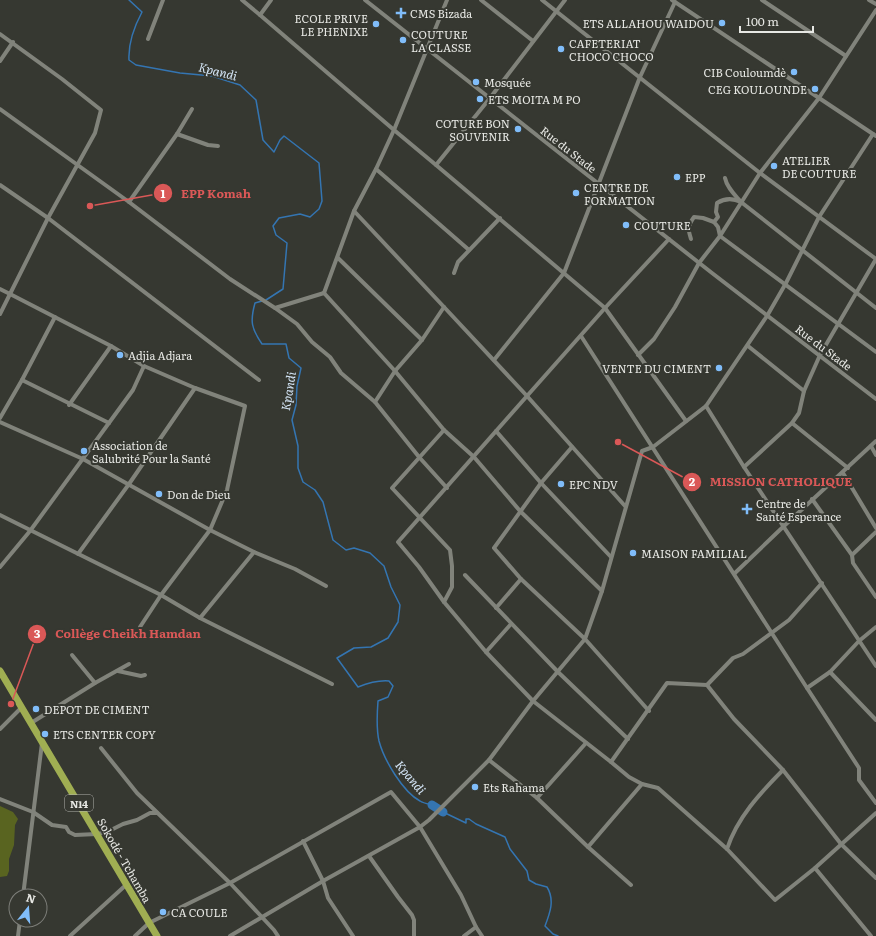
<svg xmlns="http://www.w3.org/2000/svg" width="876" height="936" viewBox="0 0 876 936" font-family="Literata,serif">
<rect width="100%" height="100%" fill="#363831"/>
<path fill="#596420" d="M0,806L13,812L18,819L15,825L14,845L9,859V871L7,876L0,877Z"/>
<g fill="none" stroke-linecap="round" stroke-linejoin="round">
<g stroke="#3475b2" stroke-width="1.5">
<path d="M129,0L142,12C134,27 128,42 129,60L136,65L180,73L212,76L240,85L256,100L263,140L274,152L280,140L284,136L319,163L322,201L319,209L310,217L300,214L279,218L273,226L276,235L287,243L283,289L266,300"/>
<path d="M262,301L255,303C250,321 251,328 262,344H286L289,358L301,368L297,386L296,405L292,420L298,446V468L303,482L315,490L323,502L333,540L346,550L354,548L370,553L384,566L391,587L400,605L398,622L388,638L371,647L354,648L337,658L358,687C368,683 377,680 389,681L393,686L388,697L378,701C377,714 376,728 379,741C384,760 403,792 420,801C423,803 428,804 432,805"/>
<path d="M443,812L466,823V819H469L476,824L505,837L510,849L527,871L529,880L536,884L547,887C555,900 550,913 545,926L553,934L558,936"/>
</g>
<path stroke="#3475b2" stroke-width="9" d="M432,805L443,812"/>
<g stroke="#81837b" stroke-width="4">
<path d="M242,0L260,15"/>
<path d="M271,0L260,15L394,130L436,165L605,308L686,421"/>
<path d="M365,0L712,273L876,399"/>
<path d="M481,0L533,41"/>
<path d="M542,0L760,173L876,259"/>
<path d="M672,0L876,136"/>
<path d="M762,0L846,56"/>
<path d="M869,0L876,4"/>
<path d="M0,34L62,79L101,110L95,133L48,218L10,294L0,289"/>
<path d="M148,39L163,0"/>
<path d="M0,61L13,42"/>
<path d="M0,109L129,202L230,279L275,308L324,293"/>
<path d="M177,134L208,145L218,146"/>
<path d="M436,165L490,98L565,0"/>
<path d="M376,169L469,250"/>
<path d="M725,178C727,188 735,195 741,202L876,308"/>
<path d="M0,185L48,218L259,380"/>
<path d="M129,202L177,134L192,109"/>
<path d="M741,202C733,198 725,198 717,203L716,212L718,217L714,222L718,227L720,236L876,352"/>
<path d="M354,211L444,307L527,396L605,308L669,239"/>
<path d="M691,239C688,229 687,227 694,217L703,218L714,222"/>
<path d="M338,258L422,340"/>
<path d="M454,273L458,262L500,218"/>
<path d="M324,293L395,371L444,430L474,457L520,511L602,591"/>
<path d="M324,293L354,211L376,169L394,130L447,0"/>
<path d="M275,308L297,324L312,342L330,357L341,373L375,402L419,457L447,488"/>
<path d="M0,314L10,294L111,346L144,366L195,388L245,406L227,490L210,530L161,595L140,627"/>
<path d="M581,336L807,688"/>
<path d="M748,346L804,391"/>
<path d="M638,355L654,339L675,307L699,263L720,236L760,173L819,98L876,10"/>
<path d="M494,360L564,273L640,77L675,2"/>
<path d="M22,380L109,423"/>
<path d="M375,402L395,371L422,340L444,307"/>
<path d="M69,405L111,346"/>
<path d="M706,406L744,467L876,666"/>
<path d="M0,418L22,380L55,317"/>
<path d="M0,422L83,459L210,530L254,552L295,569L326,586"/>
<path d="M792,423L848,468"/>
<path d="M496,431L541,483L611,557"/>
<path d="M871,446L876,455"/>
<path d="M744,467L792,423L799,413L804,391L820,355L876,259"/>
<path d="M843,473L876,528"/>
<path d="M812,499L852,555L853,563L876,597"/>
<path d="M625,506L527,396L398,542L419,567L444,602L486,652L533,701L611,762L667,683L707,685L733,658L743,654L789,620L822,583"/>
<path d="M0,515L161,595L200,618L332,684"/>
<path d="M78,554L129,484L195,388"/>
<path d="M852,555L876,532"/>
<path d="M0,567L30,531L133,390L144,366"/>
<path d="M735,573L784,526L876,441"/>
<path d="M465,575L558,672L628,739"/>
<path d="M444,602L452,587V566L450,550L392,488L444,430"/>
<path d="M496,608L521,579"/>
<path d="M200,618L254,552"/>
<path d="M876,627L859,641L830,672L807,688L859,768V780L876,803"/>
<path d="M486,652L511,624"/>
<path d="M118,671L141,676L145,675"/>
<path d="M830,672L876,720"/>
<path d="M95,683L129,664"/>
<path d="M707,685L734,719L783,770L841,844L876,878"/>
<path d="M649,711L585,639L602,591L642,451L653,447L706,406L767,316L786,283L819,217L873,134"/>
<path d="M31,723L95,683L72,655"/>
<path d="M0,729L22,707"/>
<path d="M101,748L137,793L230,883L274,930L278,936"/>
<path d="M489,760L537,798L588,847L631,885"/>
<path d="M611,762L629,777L642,784L658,788L727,849L775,900L815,868L876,813"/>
<path d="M537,798L586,743"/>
<path d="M0,799L33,812L52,825L66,827L69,832L75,835L97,834L107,832L123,824L137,820L150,813H157"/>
<path d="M303,841L323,881L328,898L353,936"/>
<path d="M588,847L642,784"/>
<path d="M727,849C737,818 760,793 783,770"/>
<path d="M369,856L398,897L412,915L414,920V936"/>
<path d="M815,868L871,936"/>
<path d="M23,896L42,743"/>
<path d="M476,927L482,936"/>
<path d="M18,936L20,920"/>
<path d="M70,936L127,884"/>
<path d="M135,936L149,923L230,883L391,792L420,827L461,895L476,927L464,936"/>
<path d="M230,936L323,881L420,827L429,820L489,760L533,701L585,639L521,579L494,548L541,483L572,447"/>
</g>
<path stroke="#a0ae52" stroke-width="7" d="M0,671L157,936"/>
</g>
<g fill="#80bdfa" stroke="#363831" stroke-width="1.5">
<path d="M399 7h4v4h4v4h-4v4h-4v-4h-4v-4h4z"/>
<circle cx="722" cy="23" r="4"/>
<circle cx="376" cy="24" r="4"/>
<circle cx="403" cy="40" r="4"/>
<circle cx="561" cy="49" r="4"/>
<circle cx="794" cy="72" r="4"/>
<circle cx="476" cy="82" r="4"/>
<circle cx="815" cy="89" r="4"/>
<circle cx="480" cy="99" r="4"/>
<circle cx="518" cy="129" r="4"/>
<circle cx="774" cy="166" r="4"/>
<circle cx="677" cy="177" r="4"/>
<circle cx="576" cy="193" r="4"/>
<circle cx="626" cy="225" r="4"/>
<circle cx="120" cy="355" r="4"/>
<circle cx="719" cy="368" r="4"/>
<circle cx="84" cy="451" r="4"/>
<circle cx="561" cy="484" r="4"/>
<circle cx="159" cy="494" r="4"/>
<path d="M745 503h4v4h4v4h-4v4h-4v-4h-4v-4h4z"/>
<circle cx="633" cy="553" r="4"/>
<circle cx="36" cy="709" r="4"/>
<circle cx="45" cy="734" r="4"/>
<circle cx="475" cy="787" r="4"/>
<circle cx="163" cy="912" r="4"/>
</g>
<g text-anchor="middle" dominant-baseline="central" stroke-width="4" stroke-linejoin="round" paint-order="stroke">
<rect fill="#363831" stroke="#b2b3ae" stroke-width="1" x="65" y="795" width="28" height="16" rx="3"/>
<g font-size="10" font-weight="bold" fill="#e7e8e4">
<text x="79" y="803">N14</text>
</g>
<g font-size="11" fill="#e7e8e4" stroke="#363831" text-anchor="start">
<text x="410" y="13">CMS Bizada</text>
<text x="368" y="18" text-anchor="end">ECOLE PRIVE<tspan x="368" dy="13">LE PHENIXE</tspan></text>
<text x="714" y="23" text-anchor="end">ETS ALLAHOU WAIDOU</text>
<text x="411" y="34">COUTURE<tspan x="411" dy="13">LA CLASSE</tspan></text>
<text x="569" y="43">CAFETERIAT<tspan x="569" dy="13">CHOCO CHOCO</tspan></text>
<text x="786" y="72" text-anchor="end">CIB Couloumdè</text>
<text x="484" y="82">Mosquée</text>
<text x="807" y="89" text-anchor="end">CEG KOULOUNDE</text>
<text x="488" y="99">ETS MOITA M PO</text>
<text x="510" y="123" text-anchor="end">COTURE BON<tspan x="510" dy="13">SOUVENIR</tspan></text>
<text x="782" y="160">ATELIER<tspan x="782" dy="13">DE COUTURE</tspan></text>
<text x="685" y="177">EPP</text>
<text x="584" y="187">CENTRE DE<tspan x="584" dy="13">FORMATION</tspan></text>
<text x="634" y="225">COUTURE</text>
<text x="128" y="355">Adjia Adjara</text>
<text x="711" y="368" text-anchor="end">VENTE DU CIMENT</text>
<text x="92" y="445">Association de<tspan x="92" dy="13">Salubrité Pour la Santé</tspan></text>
<text x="569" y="484">EPC NDV</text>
<text x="167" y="494">Don de Dieu</text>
<text x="756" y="503">Centre de<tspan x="756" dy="13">Santé Esperance</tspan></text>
<text x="641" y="553">MAISON FAMILIAL</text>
<text x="44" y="709">DEPOT DE CIMENT</text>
<text x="53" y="734">ETS CENTER COPY</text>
<text x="483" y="787">Ets Rahama</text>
<text x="171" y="912">CA COULE</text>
</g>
<g font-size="11" fill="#e7e8e4" stroke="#363831">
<text transform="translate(569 149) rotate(38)">Rue du Stade</text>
<text transform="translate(824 347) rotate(37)">Rue du Stade</text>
<text transform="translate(125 860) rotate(60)">Sokodé - Tchamba</text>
</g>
<g font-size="12" font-style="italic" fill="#d3e4f5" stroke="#363831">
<text transform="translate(218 71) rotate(14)">Kpandi</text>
<text transform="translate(288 391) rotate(-81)">Kpandi</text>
<text transform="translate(411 777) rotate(50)">Kpandi</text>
</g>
</g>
<path fill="none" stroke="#da5857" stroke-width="1.5" d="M90 206L163 193M618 442L692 482M11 704L37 634"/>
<g fill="#da5857" stroke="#363831" stroke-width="1.5">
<circle cx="90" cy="206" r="4"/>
<circle cx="618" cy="442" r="4"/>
<circle cx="11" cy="704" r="4"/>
<circle cx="163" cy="193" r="10"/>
<circle cx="692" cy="482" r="10"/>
<circle cx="37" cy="634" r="10"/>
</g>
<g font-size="12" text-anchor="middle" font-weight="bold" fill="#fff">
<text x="163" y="198">1</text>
<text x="692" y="486">2</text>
<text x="37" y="638">3</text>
</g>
<g font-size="12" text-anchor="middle" font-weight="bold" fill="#da5857" stroke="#363831" stroke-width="4" stroke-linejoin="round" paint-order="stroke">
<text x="216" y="198">EPP Komah</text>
<text x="781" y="486">MISSION CATHOLIQUE</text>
<text x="128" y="638">Collège Cheikh Hamdan</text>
</g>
<g transform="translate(28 908) rotate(17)"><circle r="19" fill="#363831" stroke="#7d7e79"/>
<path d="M0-3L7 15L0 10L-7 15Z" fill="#80bdfa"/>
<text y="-6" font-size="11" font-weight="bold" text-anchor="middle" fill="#e7e8e4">N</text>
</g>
<path d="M740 26v6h73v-6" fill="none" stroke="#e7e8e4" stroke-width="2"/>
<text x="746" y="26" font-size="12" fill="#e7e8e4" stroke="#363831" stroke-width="3" paint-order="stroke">100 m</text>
</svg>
